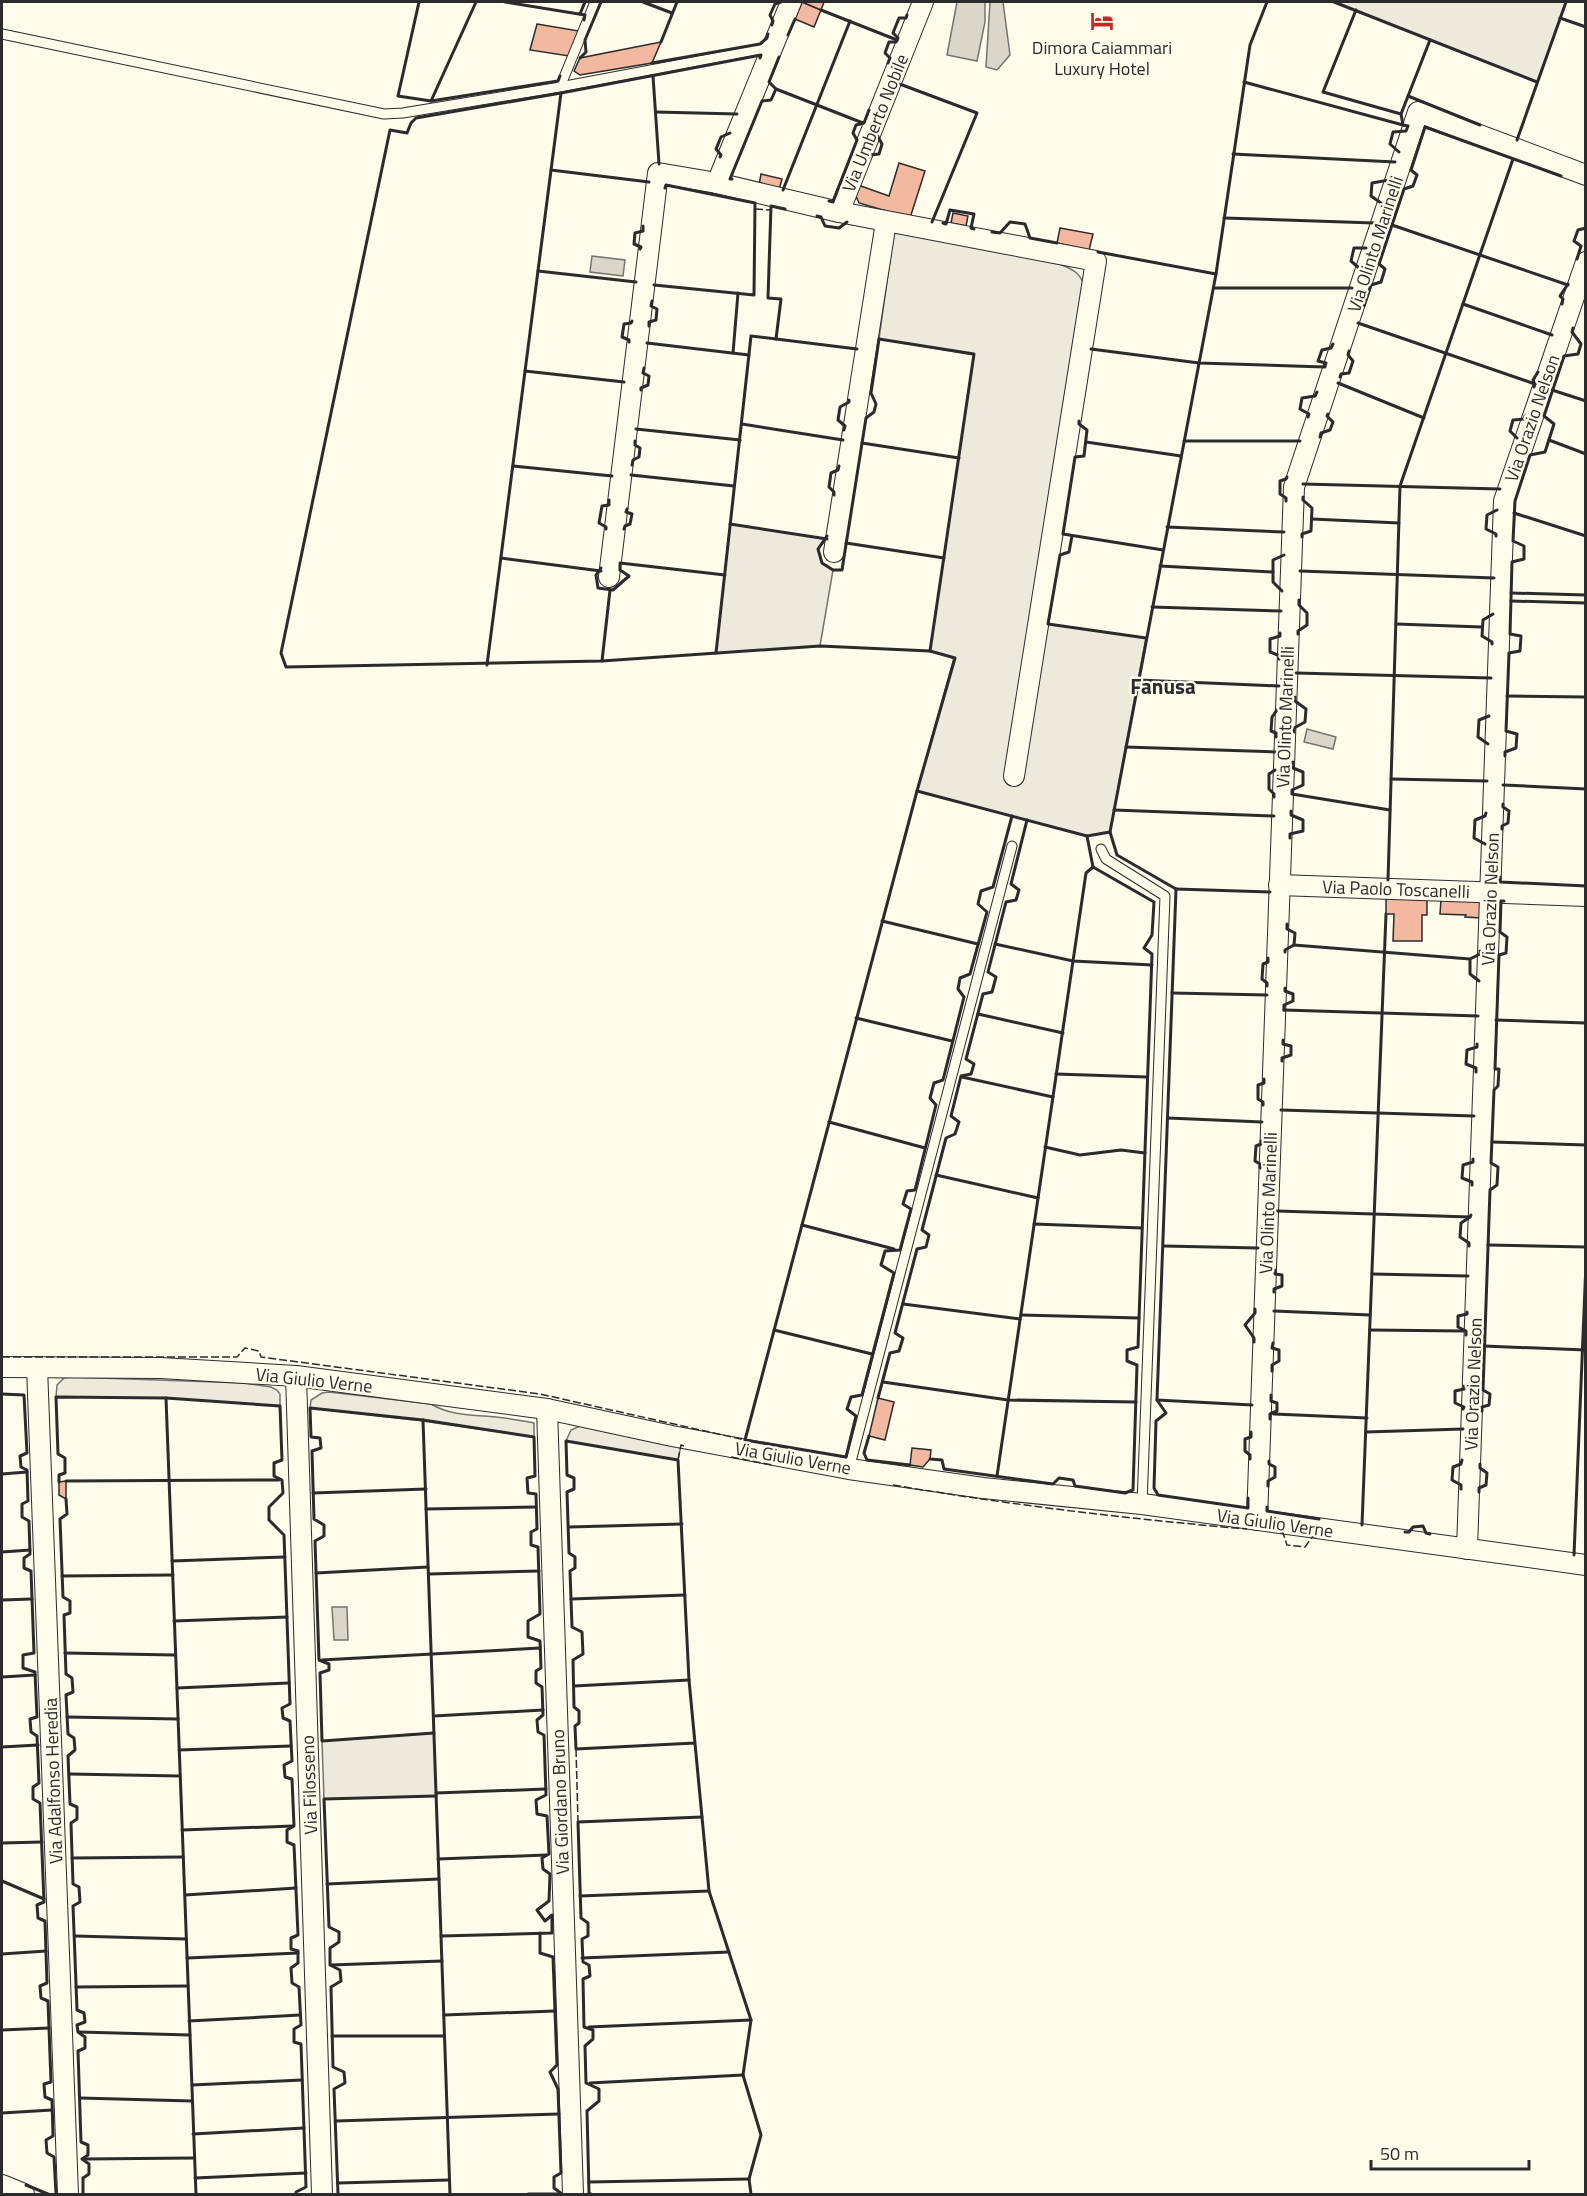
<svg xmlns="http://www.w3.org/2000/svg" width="1587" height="2196" viewBox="0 0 1587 2196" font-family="'Titillium Web',sans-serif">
<rect width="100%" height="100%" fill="#fdfbea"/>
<g fill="#ecebdb" stroke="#74746e" stroke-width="1.5">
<path d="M1334,2H1566L1537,82Z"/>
<path d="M894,231L1057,263C1074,270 1079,271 1086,289L1005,780L1017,783L1043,627L1048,624L1146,638L1110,832L1087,836L917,791L954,658L930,651L974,355L879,339Z"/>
<path d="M730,524L827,539L818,549L822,563L833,570L820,646L716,653Z"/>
<path d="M71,1377L243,1383L271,1387L277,1390L280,1394V1406L166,1398L56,1397L57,1385L64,1378Z"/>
<path d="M329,1392L431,1404C451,1416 474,1415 496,1417C509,1418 522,1421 534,1423V1437L423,1421L310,1408L311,1400L322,1393Z"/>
<path d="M580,1426H589L681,1445L678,1460L566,1441L571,1430Z"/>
<path d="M434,1733L436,1796L324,1799L322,1741Z"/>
</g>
<g fill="#d8d7c9" stroke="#74746e" stroke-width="1.5">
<path d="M957,2H985V22L977,61L947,55Z"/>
<path d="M990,2H1003L1010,55L997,70L986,67Z"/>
<path d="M592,256L625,260L623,276L590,272Z"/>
<path d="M1307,729L1336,737L1333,749L1304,742Z"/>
<path d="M332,1607H347L348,1640H334Z"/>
</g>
<g fill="#f2b8a0" stroke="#2b2b2b" stroke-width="1.5">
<path d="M802,2L821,10L814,27L795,19Z"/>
<path d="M802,2H824L821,10Z"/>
<path d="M537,24L579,31L569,56L530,50Z"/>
<path d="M661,42L652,63L580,75L574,71L580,58Z"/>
<path d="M899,163L925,171L910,218L859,203L855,194L858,185L889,196Z"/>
<path d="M761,174L782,179L779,190L759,185Z"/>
<path d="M953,213L968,216L966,226L951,223Z"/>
<path d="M1060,228L1093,234L1089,250L1057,243Z"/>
<path d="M1386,897L1427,898V915H1422V941H1393L1394,914H1386Z"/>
<path d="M1441,899L1482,900V918L1465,917L1466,915L1440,914Z"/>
<path d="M878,1398L894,1402L885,1440L869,1436Z"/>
<path d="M912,1448L931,1450L930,1459L923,1467L910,1465Z"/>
<path d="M66,1481V1499L59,1495V1482Z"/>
</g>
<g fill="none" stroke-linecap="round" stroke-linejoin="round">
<g stroke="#2b2b2b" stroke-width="11">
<g id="lane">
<path d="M2,34L384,114L403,113L560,87L595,2"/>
<path d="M560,87L773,47"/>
<path d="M1101,849L1106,859L1165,896L1142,1504"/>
<path d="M849,1469L1012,846"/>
</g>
</g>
<g stroke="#2b2b2b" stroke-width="22">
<g id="street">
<path d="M791,2L717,183L839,212L923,2"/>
<path d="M839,212L1096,261L1014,776"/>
<path d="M834,552L886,222"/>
<path d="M609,577L658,173L717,183"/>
<path d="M1279,885L1586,896"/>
<path d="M2,1367L161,1368L296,1376L547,1409L672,1436L849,1469L983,1488L1142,1504L1586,1565"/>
<path d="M37,1367L68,2194"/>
<path d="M296,1376L322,2194"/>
<path d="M547,1409L573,2194"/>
<path d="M1257,1520L1294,487L1418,112L1586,175"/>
<path d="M1467,1549L1504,501L1586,262"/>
<path d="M2,2185L24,2194"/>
</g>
</g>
<use href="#lane" stroke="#fdfbea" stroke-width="9"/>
<use href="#street" stroke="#fdfbea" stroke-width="20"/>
<g stroke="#2b2b2b" stroke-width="1.5" stroke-dasharray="8 3" stroke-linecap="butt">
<path d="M755,209L771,210"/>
<path d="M2,1357H237L245,1348L259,1351L261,1357L540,1394L745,1440"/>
<path d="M731,1457L772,1465"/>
<path d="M678,1460L681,1445L684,1446"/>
<path d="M893,1485C1011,1505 1129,1519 1247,1529"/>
<path d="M1280,1533H1283L1287,1545L1305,1547L1312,1537H1317"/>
<path d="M576,1749L578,1822"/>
</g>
<g stroke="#2b2b2b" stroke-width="3">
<path d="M419,2L398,96L431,101L558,81L560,76"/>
<path d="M505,2L585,15L584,20"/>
<path d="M643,2L672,13"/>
<path d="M1334,2L1537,82"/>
<path d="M821,10L897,40"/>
<path d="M1356,10L1323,92L1401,114"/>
<path d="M580,14L585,2"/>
<path d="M1560,18L1586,27"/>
<path d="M772,25L773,21L770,15L775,4L781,2"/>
<path d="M788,35L795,19"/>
<path d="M661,42L677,2"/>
<path d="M580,58L586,52L585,40L601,2"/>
<path d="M760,58L761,55L561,93L416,118L411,123L407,133L390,130L281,653L286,667L602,661L820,646L930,651L955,658L917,791L745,1440L846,1457L856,1416L847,1409L851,1397L862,1395L894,1273L881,1265L885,1251L900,1250L911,1209L903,1204L907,1191L915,1190L936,1105L930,1098L934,1083L943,1080L964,997L958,989L960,978L970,974L987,912L978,904L981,891L993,887L1012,816"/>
<path d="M652,63L760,44L767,38L768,34"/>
<path d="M888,63L890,58L885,53L889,42H896L898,38L893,33L899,18H906L907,15"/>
<path d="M653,76L659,164"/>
<path d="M1244,82L1403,125"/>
<path d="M897,83L977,113L932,222"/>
<path d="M776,89L863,123"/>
<path d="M1408,96L1480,125"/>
<path d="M431,101L476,2"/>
<path d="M656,112L737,114"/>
<path d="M1517,140L1566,2"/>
<path d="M1399,152L1390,144L1393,132L1406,131L1408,126L1403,125L1401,114L1430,40"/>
<path d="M1233,154L1395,162"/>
<path d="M720,157L721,155L716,149L721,137L730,133"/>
<path d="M869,157L870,155L879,154L882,144L877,135"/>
<path d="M551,170L649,182"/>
<path d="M732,179H730L762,101L771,100L776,89L769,82L779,57"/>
<path d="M783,190L850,21"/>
<path d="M829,201L833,202L857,140L853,133L856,125L864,123L869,110"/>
<path d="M1381,205V203L1371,196L1372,183L1389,180"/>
<path d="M817,216L821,217L825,226L839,228L847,222"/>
<path d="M1224,218L1374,223"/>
<path d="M943,223L946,224L950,210L974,214L971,228L974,229"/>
<path d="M1392,225L1568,285"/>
<path d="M992,232L1000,233L1010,222L1025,224L1030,238L1057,243"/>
<path d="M640,249L641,247L634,244L635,233L643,231V226"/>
<path d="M1098,252L1216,274"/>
<path d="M1577,259L1581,246L1574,241L1578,230L1586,228"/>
<path d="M1359,268L1351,261L1354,248H1366"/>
<path d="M538,271L636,282"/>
<path d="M654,285L754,295L755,203L666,185L665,188"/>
<path d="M1214,288H1352"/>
<path d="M1463,304L1552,335"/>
<path d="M1562,304L1563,299L1560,296L1568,284"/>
<path d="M1364,306L1371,285L1381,282L1385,269L1379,264L1404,189L1413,186L1417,175L1411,170L1425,127L1561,176"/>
<path d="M1358,323L1535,384"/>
<path d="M649,326V322L656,320L657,309L651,306L652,301"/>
<path d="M776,339L781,299L768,298L771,206L785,209"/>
<path d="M629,342V340L622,337L624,324L631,323L632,321"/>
<path d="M647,343L749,355"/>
<path d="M1091,349L1199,363L1325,367"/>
<path d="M733,353L738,293"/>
<path d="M1325,366L1326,363L1318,361L1322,350L1331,348L1333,344"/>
<path d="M525,371L624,382"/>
<path d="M1340,377L1341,374L1349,373L1353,361L1348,355L1349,351"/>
<path d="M1338,383L1424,418"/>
<path d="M1534,387L1535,384L1533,380L1538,372"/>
<path d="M641,390V388L648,385L649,376L643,373L644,368"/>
<path d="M1552,390L1586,401"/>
<path d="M1308,417L1309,414L1300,409L1302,398L1315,396L1317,392"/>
<path d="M1079,421V424L1087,430L1084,456L1075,457L1063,534L1163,550"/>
<path d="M742,424L843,440"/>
<path d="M636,429L740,440"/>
<path d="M844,430L845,426L838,420L840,407L849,402V400"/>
<path d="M1320,437L1321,433L1330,430L1333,422L1327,416L1328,414"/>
<path d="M1517,438L1510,431L1513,420L1524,419L1525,416"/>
<path d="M1549,440L1586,454"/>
<path d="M1184,441H1300"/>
<path d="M1086,442L1181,456"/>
<path d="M862,443L959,458"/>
<path d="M632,465L633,460L639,457L640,448L635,445V441"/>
<path d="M513,466L612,476"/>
<path d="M631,475L734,486"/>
<path d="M1303,484L1500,489"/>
<path d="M834,495V492L829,487L831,473L838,470L839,466"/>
<path d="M1286,501V498L1280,494V481L1286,479L1287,477"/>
<path d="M1514,513L1586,536"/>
<path d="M1312,519L1399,523"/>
<path d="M730,524L827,539"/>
<path d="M1167,527L1284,532"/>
<path d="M606,529V527L599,523L602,506L609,505V500"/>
<path d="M624,529L625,526L630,524L632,514L626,512L627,509"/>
<path d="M827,536L818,549L822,563L833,570H842L866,418L874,412L876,404L871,393L879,339L974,354L930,651"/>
<path d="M1072,536L1069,552L1060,555L1048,624L1146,638"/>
<path d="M1496,536V534L1486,529L1487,515L1497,510"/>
<path d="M1302,537V534L1311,531L1312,508L1303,500V497"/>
<path d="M846,543L944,558"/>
<path d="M501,558L601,571"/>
<path d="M620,563L725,575"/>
<path d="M1160,566L1273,572"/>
<path d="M601,568L596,575L598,588L613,590L629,576L620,570V565"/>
<path d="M1300,571L1494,578"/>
<path d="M1282,591L1273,582V560L1284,555"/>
<path d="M1511,593L1586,595"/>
<path d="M1511,601L1586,603"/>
<path d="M1152,607L1281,611"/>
<path d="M1396,624L1482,627"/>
<path d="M1298,634V631L1307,625V613L1299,605V600"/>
<path d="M1492,644V642L1482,636L1483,620L1493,614"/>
<path d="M716,653L751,336L857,349"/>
<path d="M1279,659L1280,656L1270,652V639L1280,636V633"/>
<path d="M602,661L610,590"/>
<path d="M487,665L561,93"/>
<path d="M1296,673L1491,678"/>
<path d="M1138,680L1279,686"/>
<path d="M1507,696L1586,697"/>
<path d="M1294,732V728L1305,722L1306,709L1295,701V697"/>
<path d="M1276,737V733L1271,731L1272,717L1277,710"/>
<path d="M1488,744L1478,737L1479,720L1489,716"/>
<path d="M1126,747L1276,752"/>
<path d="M1505,756V752L1516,748L1517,734L1506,731L1509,653L1520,651L1521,636L1510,634L1512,562L1524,559V546L1513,541L1515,501L1530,455L1545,452L1554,424L1544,416L1564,356L1578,354L1581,344L1572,332L1573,328"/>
<path d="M1391,779L1487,781"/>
<path d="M1503,785L1586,789"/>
<path d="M917,791L1087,836L1110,832"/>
<path d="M1292,793V790L1303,785V772L1293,768V762"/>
<path d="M1292,794L1390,810"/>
<path d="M1274,797V794L1269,789V774L1275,770"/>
<path d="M1114,810L1274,816"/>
<path d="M1502,829V826L1508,823L1509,811L1503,807V804"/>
<path d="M1290,838V834L1303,831V820L1291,815V811"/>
<path d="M1485,844L1474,838L1475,820L1485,816L1486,813"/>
<path d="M1500,877V882L1586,886"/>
<path d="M1388,880L1400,486L1513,159"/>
<path d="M1176,889L1270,892"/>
<path d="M882,921L978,944"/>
<path d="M995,944L1073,961L1152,965"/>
<path d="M1294,945L1470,959"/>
<path d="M1285,952V950L1294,945L1295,933L1287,929V924"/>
<path d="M1479,981L1470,974V959L1480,954V951"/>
<path d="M1267,986V983L1262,979L1263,964L1268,962V958"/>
<path d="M1172,993L1267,995"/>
<path d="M1284,1010V1005L1293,1001V994L1285,991V988"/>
<path d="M1284,1010L1478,1016"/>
<path d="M978,1014L1063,1033"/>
<path d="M856,1018L952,1041"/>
<path d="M1496,1020L1586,1023"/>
<path d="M1282,1061V1058L1291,1055V1046L1283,1044V1040"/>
<path d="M1476,1072V1068L1466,1064L1467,1050L1477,1047V1044"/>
<path d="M1056,1074L1147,1077"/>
<path d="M962,1077L1053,1097"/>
<path d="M1263,1105V1102L1258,1099V1085L1264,1083V1079"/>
<path d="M1281,1110L1474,1116"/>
<path d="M1168,1118L1262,1122"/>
<path d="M829,1122L925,1148"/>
<path d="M1492,1142L1586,1145"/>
<path d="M1045,1147L1080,1155L1121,1150L1145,1153"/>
<path d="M1260,1168V1164L1255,1161L1256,1146L1261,1144V1141"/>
<path d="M936,1175L1038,1198"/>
<path d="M1472,1185V1182L1462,1178L1463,1165L1473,1162V1159"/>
<path d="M1277,1211L1470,1217"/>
<path d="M1034,1224L1142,1228"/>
<path d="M802,1225L894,1249"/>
<path d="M1488,1245L1586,1247"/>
<path d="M1164,1246L1258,1248"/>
<path d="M1469,1246V1243L1460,1237L1461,1223L1470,1217L1471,1215"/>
<path d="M1372,1274L1468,1276"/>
<path d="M1274,1292V1289L1282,1286V1275L1275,1274V1270"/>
<path d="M903,1304L1020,1319"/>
<path d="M1274,1311L1370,1315"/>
<path d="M1021,1315L1139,1318"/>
<path d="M774,1330L872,1354"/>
<path d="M1370,1330L1463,1331"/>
<path d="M1466,1335V1331L1458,1327V1316L1467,1314V1312"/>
<path d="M1254,1342V1338L1245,1325L1255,1313V1309"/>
<path d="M1484,1346L1586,1350"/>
<path d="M1272,1371V1365L1279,1361V1350L1272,1348L1273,1343"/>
<path d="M883,1382L1008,1400L1136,1402"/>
<path d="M2,1394L24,1395L27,1453L20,1456L21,1467L27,1470L28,1501L22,1504V1517L29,1521L30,1554L24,1558V1568L31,1571L34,1653L23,1655V1668L35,1672L37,1717L30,1719L31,1732L37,1736L39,1783L33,1787V1799L40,1803L44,1902L37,1905L38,1918L45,1921L47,1983L40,1986L41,1998L48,2001L51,2082L44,2084L45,2097L52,2100L53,2136L46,2140L47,2153L54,2157L56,2194"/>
<path d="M166,1398L196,2194"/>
<path d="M878,1398L890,1353L899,1351L903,1338L895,1333L917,1249L926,1247L929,1235L922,1230L946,1138L955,1134L959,1122L951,1116L961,1076L971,1074L974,1064L966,1059L983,994L992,992L996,977L988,972L1006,902L1016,900L1019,890L1011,884L1027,820"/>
<path d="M1157,1400L1252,1405"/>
<path d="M1463,1409L1464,1407L1455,1403V1391L1464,1389V1386"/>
<path d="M1482,1411V1407L1489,1405L1490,1394L1483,1390L1490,1190L1497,1185L1498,1167L1491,1163L1494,1090L1498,1086L1499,1069H1495L1499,955L1506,953L1507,937L1500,932L1501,901H1504"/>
<path d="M1274,1414L1367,1418"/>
<path d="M1270,1419V1414L1277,1411V1403L1271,1401V1395"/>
<path d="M423,1420L450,2194"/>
<path d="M1366,1432L1463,1429"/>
<path d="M869,1436L864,1453L867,1460L910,1465"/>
<path d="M930,1459L942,1460L944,1469L1053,1484L1059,1478L1073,1480L1075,1486L1125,1493L1133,1490L1137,1365L1127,1361V1350L1138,1347L1152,954L1144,948L1152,935L1154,902L1093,867L1087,836"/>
<path d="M1250,1459V1455L1245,1451V1439L1251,1437V1432"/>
<path d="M2,1474L27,1472"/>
<path d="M997,1476L1086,873L1093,867"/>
<path d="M66,1481L279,1480"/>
<path d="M59,1482V1475L65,1473V1458L58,1454L56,1397L166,1398L280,1406L282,1460L274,1463V1476L282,1480L283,1493L269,1507V1520L284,1535L290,1704L282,1708L283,1718L290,1721L292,1761L284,1765L285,1777L292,1779L294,1826L287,1830V1842L294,1845L298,1935L291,1938V1949L298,1951V1963L291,1968L292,1983L299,1987L301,2025L294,2029V2042L301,2044L306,2187L296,2192V2194"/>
<path d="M1268,1486V1481L1275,1477V1467L1269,1464V1461"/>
<path d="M1461,1489V1485L1452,1480L1453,1467L1461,1464L1462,1460"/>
<path d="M1479,1492V1488L1486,1485L1487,1473L1480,1468V1464"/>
<path d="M313,1493L426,1489"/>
<path d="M1248,1498V1508L1158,1495L1154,1488L1156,1421L1166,1413L1157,1400L1176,889L1117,855L1110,832L1216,274L1250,45L1267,2"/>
<path d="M66,1499L67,1514L60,1519L63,1597L70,1601V1613L64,1615L66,1674L72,1678L73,1692L66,1695L68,1734L74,1738L75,1750L68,1756L70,1804L77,1807V1819L71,1823L73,1884L79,1887L80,1902L73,1906L77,2010L84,2013L85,2022L77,2025L78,2032L85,2037V2048L78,2051L81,2142L88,2145V2155L82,2159L89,2164V2174L83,2178V2194"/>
<path d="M1267,1507V1511L1319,1519"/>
<path d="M426,1509L536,1507"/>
<path d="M1362,1525L1386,914"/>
<path d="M569,1527L682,1524"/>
<path d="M1405,1532H1409L1413,1527L1423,1526L1426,1533L1430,1534"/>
<path d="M2,1552L30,1550"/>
<path d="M1574,1555L1586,1263"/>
<path d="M172,1561L285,1557"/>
<path d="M316,1573L428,1567"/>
<path d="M429,1574L539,1571"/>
<path d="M62,1576L173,1575"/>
<path d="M571,1599L685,1595"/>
<path d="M2,1600L32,1599"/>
<path d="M174,1621L287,1617"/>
<path d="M65,1653L175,1655"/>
<path d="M322,1660L540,1648"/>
<path d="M2,1677L35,1675"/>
<path d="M574,1686L689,1680"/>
<path d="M177,1688L289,1683"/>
<path d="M434,1716L543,1710"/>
<path d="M67,1717L178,1719"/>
<path d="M434,1733L322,1741L320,1673L329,1670V1664L319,1660L315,1541L324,1536V1525L314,1519L312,1451L321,1448L320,1438L311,1437L310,1408L423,1420L534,1437L535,1476L527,1478L528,1493L536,1494L537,1529L531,1532V1545L538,1547L540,1614L528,1621V1637L540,1641L541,1668L536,1671V1683L542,1687L543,1715L537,1720L538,1732L544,1735L546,1795L536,1800L537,1814L547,1816L549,1854L542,1858L543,1869L550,1874L549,1901L537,1910L545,1921L552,1915V1933L441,1936"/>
<path d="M695,1743L576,1749L575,1726L579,1723V1711L574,1707L573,1660L583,1654L582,1632L572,1627L570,1571L575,1568V1557L569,1553L567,1492L574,1489V1478L567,1475L566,1441L678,1460L689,1680L709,1891L751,2020L743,2075L761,2135L749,2179L751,2194"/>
<path d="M2,1747L38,1745"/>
<path d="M179,1750L291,1746"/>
<path d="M69,1774L180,1776"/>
<path d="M436,1793L546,1789"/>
<path d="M182,1830L293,1826"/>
<path d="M2,1843L42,1842"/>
<path d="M72,1858L183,1857"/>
<path d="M438,1859L546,1855"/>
<path d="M2,1881L44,1899"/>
<path d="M327,1884L439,1879"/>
<path d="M185,1895L296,1888"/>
<path d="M580,1896L709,1891"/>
<path d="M540,1933V1953L553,1957L557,2065L550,2072L558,2089L561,2173L554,2177V2188L562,2194"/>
<path d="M75,1936L186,1939"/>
<path d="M2,1954L46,1951"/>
<path d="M187,1958L298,1953"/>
<path d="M582,1958L729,1952"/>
<path d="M331,1965L442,1961"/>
<path d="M76,1987L188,1986"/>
<path d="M444,2015L555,2011"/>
<path d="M189,2021L300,2015"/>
<path d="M589,2027L751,2020"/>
<path d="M2,2030L49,2028"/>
<path d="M79,2032L190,2035"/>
<path d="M332,2036H444"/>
<path d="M590,2083L743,2075"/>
<path d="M192,2085L302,2080"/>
<path d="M80,2098L192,2101"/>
<path d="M2,2113L52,2110"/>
<path d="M336,2121L559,2114"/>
<path d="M193,2134L304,2128"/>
<path d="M83,2159L194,2158"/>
<path d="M195,2178L306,2173"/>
<path d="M589,2182L749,2179"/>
<path d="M338,2183L449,2180"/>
<path d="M26,2185L48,2194"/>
<path d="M338,2194L334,2089L345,2083L344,2072L333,2067L331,1987L341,1981L340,1970L330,1965V1948L339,1942V1932L329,1927L324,1799L436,1796"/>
<path d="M528,2194H561"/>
<path d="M591,2194L589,2193L587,2111L599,2101V2089L586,2083L585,2046L593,2039V2030L584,2027L583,1979L590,1976L589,1965L583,1962L582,1939L588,1936V1923L581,1918L578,1822L702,1817"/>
</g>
</g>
<defs>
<g id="hotel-bare" transform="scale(1.8)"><path d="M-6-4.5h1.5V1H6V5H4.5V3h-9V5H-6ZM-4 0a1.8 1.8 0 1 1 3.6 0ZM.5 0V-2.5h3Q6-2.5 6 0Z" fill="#c62828" stroke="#fdfbea" stroke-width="2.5" paint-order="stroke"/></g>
</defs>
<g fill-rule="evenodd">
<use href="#hotel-bare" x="1102" y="21"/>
</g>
<g text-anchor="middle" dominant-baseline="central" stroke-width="4.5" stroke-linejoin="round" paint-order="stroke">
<g font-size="18" fill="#2b2b2b" stroke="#fdfbea">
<text x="1102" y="47">Dimora Caiammari<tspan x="1102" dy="21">Luxury Hotel</tspan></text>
</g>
<g font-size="18" fill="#2b2b2b" stroke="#fdfbea">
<text transform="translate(875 123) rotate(-68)">Via Umberto Nobile</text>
<text transform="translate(1375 244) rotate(-72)">Via Olinto Marinelli</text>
<text transform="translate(1532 418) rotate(-71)">Via Orazio Nelson</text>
<text transform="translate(1285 717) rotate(-88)">Via Olinto Marinelli</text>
<text transform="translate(1396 889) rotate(2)">Via Paolo Toscanelli</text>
<text transform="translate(1490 899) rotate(-88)">Via Orazio Nelson</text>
<text transform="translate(1268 1203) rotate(-88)">Via Olinto Marinelli</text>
<text transform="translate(314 1380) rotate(6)">Via Giulio Verne</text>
<text transform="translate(1473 1384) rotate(-88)">Via Orazio Nelson</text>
<text transform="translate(793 1458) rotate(10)">Via Giulio Verne</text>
<text transform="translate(1275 1523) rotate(8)">Via Giulio Verne</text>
<text transform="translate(53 1781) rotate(-92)">Via Adalfonso Heredia</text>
<text transform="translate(309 1785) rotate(-92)">Via Filosseno</text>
<text transform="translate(560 1802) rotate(-92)">Via Giordano Bruno</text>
</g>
<g font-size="21" font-weight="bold" fill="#2b2b2b" stroke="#fdfbea">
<text x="1163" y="686">Fanusa</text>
</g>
</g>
<rect width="1587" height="2196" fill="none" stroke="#2b2b2b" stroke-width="6"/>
<path d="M1371 2160v9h158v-9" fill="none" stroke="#2b2b2b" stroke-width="3"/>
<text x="1380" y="2160" font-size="18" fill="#2b2b2b" stroke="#fdfbea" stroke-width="4.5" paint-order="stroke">50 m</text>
</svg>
